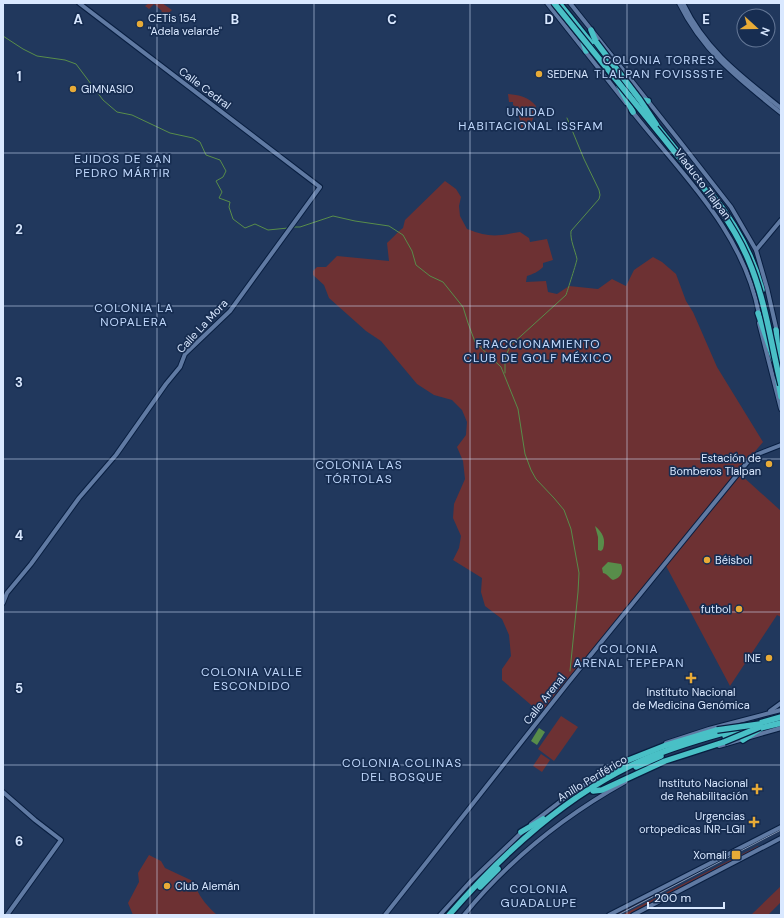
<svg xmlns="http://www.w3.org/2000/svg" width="784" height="918" viewBox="0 0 784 918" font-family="'DM Sans',sans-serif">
<rect width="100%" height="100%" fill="#21385d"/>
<g fill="#6d3133">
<path d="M149,3H162L172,10L161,20L158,17L162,11L154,4L149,9L145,6Z"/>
<path d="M508,94C519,95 529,97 536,106C534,119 533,124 521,129L518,108L513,105V102H509Z"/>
<path d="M445,181L456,189L461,197L459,206L460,216L467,229C490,238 497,236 520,232L529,238L530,242L547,239L553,260L543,263V267C538,272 533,274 527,276L526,282L546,281L548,292L557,294L569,286L598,289L612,279L626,286L634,270L653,257L662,262L676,274L686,301L693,312L717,367L763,442L747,461L546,709L537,710L502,680V669L511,656L509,635L502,619L485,606L481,592L482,578L453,560L459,548L461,536L453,518L454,504L465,479L463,461L457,447L466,435L467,422L462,410L452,400L434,395L417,384L381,341L366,331L329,298L324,285L313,275V271L317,267H326L337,256L389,261L387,243C393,238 397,232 403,228L405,220Z"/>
<path d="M740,474L781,511V617L777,615L730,686L665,564Z"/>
<path d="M561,716L578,727L554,761L538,749Z"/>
<path d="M541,754L550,760L542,772L533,766Z"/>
<path d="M758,846L759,847L630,915H622Z"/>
<path d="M149,855L161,861L165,868L197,883L196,888C201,899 208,907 217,915H133L128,903L139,882L138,873Z"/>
<path d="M731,855L616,915H611Z"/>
<path d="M781,886V902L768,915H751Z"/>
</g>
<g fill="#588d4a">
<path d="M595,526C603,533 606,539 603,549L601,551L598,550V537Z"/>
<path d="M608,562L621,564C624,571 621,578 613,580C609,578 608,574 603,573L602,568Z"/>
<path d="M539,728L545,732L537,745L531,741Z"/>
</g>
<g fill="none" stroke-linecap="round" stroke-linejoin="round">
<g stroke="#588d4a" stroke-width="1">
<path d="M3,36L23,49L37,56L65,60L76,64L103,100L117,112L132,115L170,133L193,138L200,142L206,155L220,160L226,171L223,177L216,181L222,192L219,198L230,202L229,207L233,219L245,228L255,224L268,230L288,228"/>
<path d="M293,227H300L333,216L355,221L389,226L403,235L412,251L416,265L430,276L443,282L463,307L468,323L475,342L501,367L518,409L525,454L531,470L536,479L554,498L564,510L571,529L579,573L578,592L570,671"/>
<path d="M505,373V357L511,345L566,295C567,292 577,261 577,259C575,250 570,240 571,231L599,199L600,195L599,190L584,159L567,118"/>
</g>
<g stroke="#081e40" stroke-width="6">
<g id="secondary">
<path d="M547,3L626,103"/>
<path d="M570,3L678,139L731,207L756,250L767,288L777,332"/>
<path d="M679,3C703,52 740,80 781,113"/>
<path d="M683,3C706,51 741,76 781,108"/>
<path d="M631,110C681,174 743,230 759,314"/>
<path d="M756,250L781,220"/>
<path d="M759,323L781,409"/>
<path d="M3,603L7,593L31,564L79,498L116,455L166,384L180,367L185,354L230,311L320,187L79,3"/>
<path d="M770,711L781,703"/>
<path d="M666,743L709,729L781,710"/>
<path d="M719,746L781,728"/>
<path d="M3,792L35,820L61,840L7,915"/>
<path d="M531,824L570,794L618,764"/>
<path d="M385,915L568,683L750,459L758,454L781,445"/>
<path d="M440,915L470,882L523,831"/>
<path d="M464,915C508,861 564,816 625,782"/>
<path d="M609,915L781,827"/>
<path d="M633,915L781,838"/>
</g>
</g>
<g stroke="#081e40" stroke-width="8">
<g id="highway">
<path d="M559,3L637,100"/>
<path d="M591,30L596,42"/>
<path d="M582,38L586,51"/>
<path d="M619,86L633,112"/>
<path d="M638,96L642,100L648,101"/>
<path d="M653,121L685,161"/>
<path d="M711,193C734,222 753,254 762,290"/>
<path d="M758,313L774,360"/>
<path d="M776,330L778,352"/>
<path d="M776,349L781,371"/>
<path d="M778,380L781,397"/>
<path d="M756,724L781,717"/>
<path d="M756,729L781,723"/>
<path d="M725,736L746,731"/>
<path d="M743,740L760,729"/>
<path d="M616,765L664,746L717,730"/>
<path d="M636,767L661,756"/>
<path d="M608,774L624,765"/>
<path d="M593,791L602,790L665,761L724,742"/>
<path d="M521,832L543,819"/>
<path d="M480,887L498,869"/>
<path d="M449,915C504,852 568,793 645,759C674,747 704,738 734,730"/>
</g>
</g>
<use href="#secondary" stroke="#607aa3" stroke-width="4"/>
<use href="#highway" stroke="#49c0c6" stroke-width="5.5"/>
<path stroke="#8294b2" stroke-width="1" d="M618,915L781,830"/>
<g stroke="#081e40" stroke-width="8" stroke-linecap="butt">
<g id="highway-bridge">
<path d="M554,3C591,49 628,94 665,140C695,178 729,214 748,259C765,298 771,344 781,385"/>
<path d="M596,42L640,100L656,124"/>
<path d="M717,730L760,724"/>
<path d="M724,742L760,727"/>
</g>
</g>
<use href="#highway-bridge" stroke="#49c0c6" stroke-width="5.5"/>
</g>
<path fill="none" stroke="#d9e8ff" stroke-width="1" stroke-opacity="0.55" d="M157,3V915M314,3V915M470,3V915M627,3V915M3,153H781M3,306H781M3,459H781M3,612H781M3,765H781"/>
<g fill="#e8ab37" stroke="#172d51" stroke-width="1.5">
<circle cx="140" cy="24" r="4"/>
<circle cx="539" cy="74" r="4"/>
<circle cx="73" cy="89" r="4"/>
<circle cx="769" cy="464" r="4"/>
<circle cx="707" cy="560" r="4"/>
<circle cx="739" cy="609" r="4"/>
<circle cx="769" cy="658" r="4"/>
<path d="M689 672h4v4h4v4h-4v4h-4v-4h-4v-4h4z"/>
<path d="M755 783h4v4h4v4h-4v4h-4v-4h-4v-4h4z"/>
<path d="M752 816h4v4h4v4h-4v4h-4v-4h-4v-4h4z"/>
<rect x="731" y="850" width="10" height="10" rx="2"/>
<circle cx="167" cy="886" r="4"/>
</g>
<g text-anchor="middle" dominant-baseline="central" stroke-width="3.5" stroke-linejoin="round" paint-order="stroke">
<g font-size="11" fill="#d9e8ff" stroke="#172d51" text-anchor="end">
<text x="148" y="18" text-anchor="start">CETis 154<tspan x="148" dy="13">"Adela velarde"</tspan></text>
<text x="547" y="74" text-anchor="start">SEDENA</text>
<text x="81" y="89" text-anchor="start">GIMNASIO</text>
<text x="761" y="458">Estación de<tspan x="761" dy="13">Bomberos Tlalpan</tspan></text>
<text x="715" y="560" text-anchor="start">Béisbol</text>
<text x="731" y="609">futbol</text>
<text x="761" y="658">INE</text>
<text x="691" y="692" text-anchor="middle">Instituto Nacional<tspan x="691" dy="13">de Medicina Genómica</tspan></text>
<text x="748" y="783">Instituto Nacional<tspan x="748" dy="13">de Rehabilitación</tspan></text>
<text x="745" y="816">Urgencias<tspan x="745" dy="13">ortopedicas INR-LGII</tspan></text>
<text x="727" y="855">Xomali</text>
<text x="175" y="886" text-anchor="start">Club Alemán</text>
</g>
<g font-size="11" fill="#d9e8ff" stroke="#172d51">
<text transform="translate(205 88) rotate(37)">Calle Cedral</text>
<text transform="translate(703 184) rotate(53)">Viaducto Tlalpan</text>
<text transform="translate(202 326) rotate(-47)">Calle La Mora</text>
<text transform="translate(544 699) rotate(-52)">Calle Arenal</text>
<text transform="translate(592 778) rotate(-31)">Anillo Periférico</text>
</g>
<g font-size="12" letter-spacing="1" fill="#c1d9fd" stroke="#172d51">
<text x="659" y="60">COLONIA TORRES<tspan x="659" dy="14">TLALPAN FOVISSSTE</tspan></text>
<text x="531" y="112">UNIDAD<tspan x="531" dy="14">HABITACIONAL ISSFAM</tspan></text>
<text x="123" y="159">EJIDOS DE SAN<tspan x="123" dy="14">PEDRO MÁRTIR</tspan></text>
<text x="134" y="308">COLONIA LA<tspan x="134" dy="14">NOPALERA</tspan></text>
<text x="538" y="344">FRACCIONAMIENTO<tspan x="538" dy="14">CLUB DE GOLF MÉXICO</tspan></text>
<text x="359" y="465">COLONIA LAS<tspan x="359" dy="14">TÓRTOLAS</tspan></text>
<text x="629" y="649">COLONIA<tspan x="629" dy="14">ARENAL TEPEPAN</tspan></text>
<text x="252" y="672">COLONIA VALLE<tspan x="252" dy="14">ESCONDIDO</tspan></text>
<text x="402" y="763">COLONIA COLINAS<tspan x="402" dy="14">DEL BOSQUE</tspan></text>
<text x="539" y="889">COLONIA<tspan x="539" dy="14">GUADALUPE</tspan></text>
</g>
</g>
<g font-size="13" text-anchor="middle" font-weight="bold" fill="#d9e8ff" stroke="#172d51" stroke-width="3.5" stroke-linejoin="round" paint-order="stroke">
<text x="78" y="24">A</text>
<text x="235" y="24">B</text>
<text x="392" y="24">C</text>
<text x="549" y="24">D</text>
<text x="706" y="24">E</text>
<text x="19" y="81">1</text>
<text x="19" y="234">2</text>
<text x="19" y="387">3</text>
<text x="19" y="540">4</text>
<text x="19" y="693">5</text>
<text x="19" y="846">6</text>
</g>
<rect width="784" height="918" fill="none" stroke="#d9e8ff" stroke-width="8"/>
<g transform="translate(756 28) rotate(111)"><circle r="19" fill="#172d51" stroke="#657897"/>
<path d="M0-3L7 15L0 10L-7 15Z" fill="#e8ab37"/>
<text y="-6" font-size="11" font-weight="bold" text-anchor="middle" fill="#d9e8ff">N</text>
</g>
<path d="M648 902v6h76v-6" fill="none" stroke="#d9e8ff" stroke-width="2"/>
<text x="654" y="902" font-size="12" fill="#d9e8ff" stroke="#172d51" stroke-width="3" paint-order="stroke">200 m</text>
</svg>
